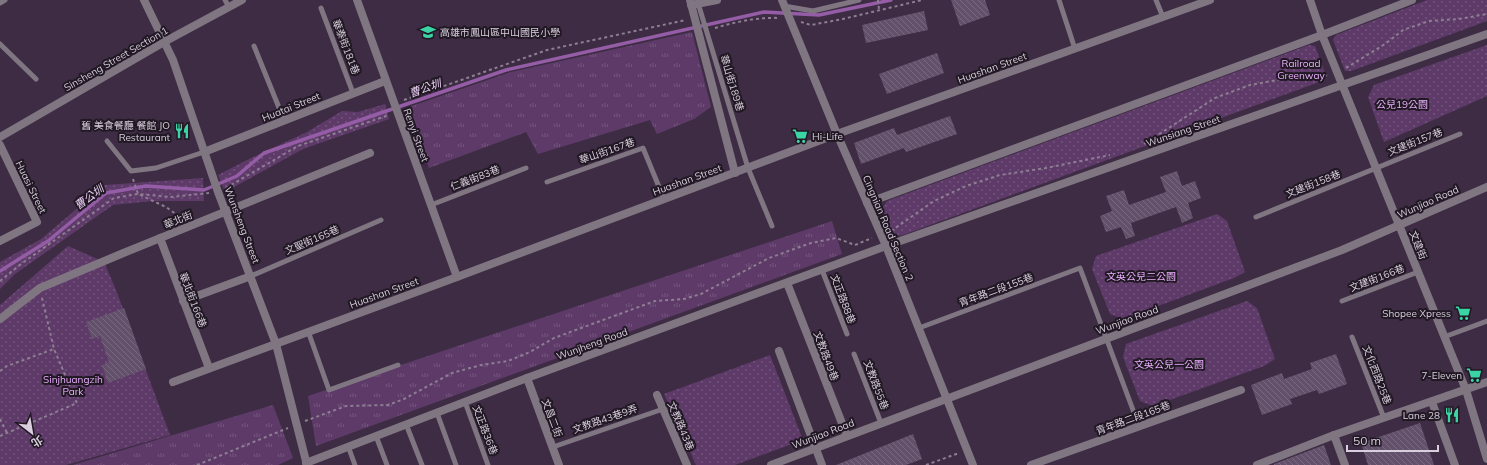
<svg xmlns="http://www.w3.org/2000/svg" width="1487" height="465" viewBox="0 0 1487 465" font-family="Mulish,'Noto Sans TC',sans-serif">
<defs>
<pattern id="grass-tufts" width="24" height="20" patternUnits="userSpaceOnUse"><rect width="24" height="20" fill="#5e3a69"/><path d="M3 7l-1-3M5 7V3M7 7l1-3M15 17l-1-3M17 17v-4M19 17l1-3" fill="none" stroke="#74557e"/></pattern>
<pattern id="park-dots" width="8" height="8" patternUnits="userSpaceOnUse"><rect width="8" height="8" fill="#5e3a69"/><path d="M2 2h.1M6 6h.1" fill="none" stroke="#74557e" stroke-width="1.8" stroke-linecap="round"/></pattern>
<pattern id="building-back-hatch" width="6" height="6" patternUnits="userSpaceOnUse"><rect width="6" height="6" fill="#63506a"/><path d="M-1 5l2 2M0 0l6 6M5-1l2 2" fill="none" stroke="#79687f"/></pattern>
</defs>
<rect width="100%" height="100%" fill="#3e2c44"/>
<g fill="url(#grass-tufts)">
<path d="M692,32L711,107L694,119L657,134L650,120L538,154L526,132L429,168L409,107L511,72Z"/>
<path d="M832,221L842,254L316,446L308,396Z"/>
<path d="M273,405L293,458L278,465H73Z"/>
</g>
<g fill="url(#park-dots)">
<path d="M1427,0H1487V21L1351,71H1345L1333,40L1336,35Z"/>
<path d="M1309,45L1315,46L1326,76L1322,81L900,236L891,232L882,208L887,201Z"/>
<path d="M1487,45V96L1384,142L1368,97L1374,85Z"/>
<path d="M385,104L389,119L303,149L225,192L218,175L247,160L307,132L342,111L358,112Z"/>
<path d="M203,178L204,201H152L113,205L15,274L0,289V262L41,239L105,185Z"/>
<path d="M1217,214L1227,221L1245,272L1234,278L1123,319L1110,314L1092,269L1096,256Z"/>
<path d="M68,246L104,262L116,290L170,435L66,465H0V305Z"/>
<path d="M1247,301L1257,308L1275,359L1264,366L1153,406L1140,401L1123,357L1126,344Z"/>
<path d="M770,355L803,440L735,465H696L664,394Z"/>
</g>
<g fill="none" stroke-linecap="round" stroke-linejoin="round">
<path stroke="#945da6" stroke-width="3.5" d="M0,271L48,241L106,193L146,186L204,190L237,176L264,153L506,70L764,12L819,15L891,0"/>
</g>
<g fill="url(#building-back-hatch)">
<path d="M951,0H985L990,15L960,26Z"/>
<path d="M924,11L928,30L866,43L862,25Z"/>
<path d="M937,53L944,73L887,94L879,74Z"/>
<path d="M950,116L957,134L906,152L904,148L861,164L854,143L894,128L897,135Z"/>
<path d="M1177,171L1182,186L1195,181L1201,198L1188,203L1193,218L1182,223L1176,207L1131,223L1135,236L1126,239L1121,227L1106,232L1100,216L1112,211L1106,196L1124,190L1129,205L1166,192L1160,177Z"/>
<path d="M124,308L146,369L108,383L102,365L109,362L100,336L92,339L86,322Z"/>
<path d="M1336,354L1347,384L1319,394L1317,390L1290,399L1292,404L1262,415L1251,385L1282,373L1284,379L1312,369L1310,363Z"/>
<path d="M1420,423L1434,465H1368L1361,443Z"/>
<path d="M913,434L922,459L906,465H836Z"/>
<path d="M1324,445L1331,465H1274V464Z"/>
</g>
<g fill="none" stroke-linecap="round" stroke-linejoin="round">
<g stroke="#8d7e92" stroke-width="2" stroke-dasharray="3 3" stroke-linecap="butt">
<path d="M878,0L879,10"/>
<path d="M801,22L811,25L843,19L922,0"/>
<path d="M715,28C735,22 758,17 779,18"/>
<path d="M1346,68L1385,44L1403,30L1429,21L1459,19L1487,14"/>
<path d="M404,100L547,50L686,20"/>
<path d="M1144,144L1215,98L1250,85L1283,79L1321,77L1327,75"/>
<path d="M133,179L138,194L166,207L183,219"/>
<path d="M226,188L298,146L389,115"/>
<path d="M891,231L934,201L966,186L1000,175L1046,168L1110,155"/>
<path d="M0,281L21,264L114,198L138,194L171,197L209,193"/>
<path d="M0,371L7,366L54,349"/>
<path d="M0,419L7,433"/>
<path d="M305,421L346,406L388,405L404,399L452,373L481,365L508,361L530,352L554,338L655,301L684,299L701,294L769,258L811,243L836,238L855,245L872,238"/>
<path d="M0,436L77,403L54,349L42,298"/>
<path d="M197,465L288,428"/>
<path d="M926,465L959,453"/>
</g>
<g stroke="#7f7682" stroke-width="5">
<path d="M225,0L229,7"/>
<path d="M1059,0L1075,49"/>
<path d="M1156,0L1163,17"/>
<path d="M0,3L5,0"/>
<path d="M698,3L748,168L772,226"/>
<path d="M784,6L813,11L859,0"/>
<path d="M321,8L353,93"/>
<path d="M0,44L36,79"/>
<path d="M254,46L284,120"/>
<path d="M107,141L131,171L156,168L204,152"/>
<path d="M547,182L643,148L664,199"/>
<path d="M431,205L526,168"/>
<path d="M1256,217L1460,134"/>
<path d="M822,270L847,334"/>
<path d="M251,276L381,220"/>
<path d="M1342,301L1418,272"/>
<path d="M919,328L1080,268L1139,426"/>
<path d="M308,331L329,390L398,365"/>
<path d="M1352,337L1384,418"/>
<path d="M1444,337L1487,321"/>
<path d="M854,354L881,423"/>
<path d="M465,402L488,465"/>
<path d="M437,413L456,465"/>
<path d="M406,424L422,465"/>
<path d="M376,436L387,465"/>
<path d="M348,446L355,465"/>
<path d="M553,447L663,409"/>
</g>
<g stroke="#7f7682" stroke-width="8">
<path d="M144,0L173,60L218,192L276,344L307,465"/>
<path d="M357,0L457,277"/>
<path d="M690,0L735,173"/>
<path d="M1310,0L1322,35L1466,390L1487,459"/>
<path d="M691,5L717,0"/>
<path d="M0,137L164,42L242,0"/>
<path d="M0,145L37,222L0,241"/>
<path d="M204,152L385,81"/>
<path d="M867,203L1322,35L1412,0"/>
<path d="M160,238L209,368"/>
<path d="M787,283L847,436"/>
<path d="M183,301L251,276"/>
<path d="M0,319L40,288L121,254L370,153"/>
<path d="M779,351L822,465"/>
<path d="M527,378L559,465"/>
<path d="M173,382L457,277L837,134L1210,0"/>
<path d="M657,395L687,465"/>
<path d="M1432,402L1455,465"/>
<path d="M1334,435L1345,465"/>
<path d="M306,463L527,378L886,246L1487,34"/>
<path d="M771,465L1342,250L1487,187"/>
<path d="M1031,465L1241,390"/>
<path d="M1257,465L1334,435L1487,382"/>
</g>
<path stroke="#7f7682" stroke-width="8" d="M782,0L837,134L886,246L973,465"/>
</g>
<defs>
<g id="school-bare" transform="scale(1.2)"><path d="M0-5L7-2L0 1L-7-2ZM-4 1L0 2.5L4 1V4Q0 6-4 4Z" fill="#3ad4a5" stroke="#201823" stroke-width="2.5" paint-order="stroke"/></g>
<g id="restaurant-bare" transform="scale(1.2)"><path d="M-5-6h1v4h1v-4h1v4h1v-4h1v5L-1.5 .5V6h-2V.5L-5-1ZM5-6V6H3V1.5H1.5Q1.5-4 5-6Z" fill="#3ad4a5" stroke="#201823" stroke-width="2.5" paint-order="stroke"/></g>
<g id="supermarket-bare" transform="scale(1.2)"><path d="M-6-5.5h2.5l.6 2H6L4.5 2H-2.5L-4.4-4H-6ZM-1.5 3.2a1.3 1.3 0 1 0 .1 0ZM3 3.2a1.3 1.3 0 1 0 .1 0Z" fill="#3ad4a5" stroke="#201823" stroke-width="2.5" paint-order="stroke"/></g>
</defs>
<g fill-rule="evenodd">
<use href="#school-bare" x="428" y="32"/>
<use href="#restaurant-bare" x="182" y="131"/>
<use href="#supermarket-bare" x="800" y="136"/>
<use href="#supermarket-bare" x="1463" y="313"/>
<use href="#supermarket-bare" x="1474" y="375"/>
<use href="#restaurant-bare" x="1452" y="415"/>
</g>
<g text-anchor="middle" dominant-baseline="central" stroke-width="4" stroke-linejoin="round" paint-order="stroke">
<g font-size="10" fill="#d9cedd" stroke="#201823" text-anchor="end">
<text x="440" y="32" text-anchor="start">高雄市鳳山區中山國民小學</text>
<text x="170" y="125">舊 美食餐廳 餐館 JO<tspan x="170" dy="12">Restaurant</tspan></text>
<text x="812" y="136" text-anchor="start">Hi-Life</text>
<text x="1451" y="313">Shopee Xpress</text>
<text x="1462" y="375">7-Eleven</text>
<text x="1440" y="415">Lane 28</text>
</g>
<g font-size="10" fill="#d9cedd" stroke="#201823">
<text transform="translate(346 47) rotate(69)">華泰街181巷</text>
<text transform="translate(116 59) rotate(-30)">Sinsheng Street Section 1</text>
<text transform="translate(992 68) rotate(-20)">Huashan Street</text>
<text transform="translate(732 83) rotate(73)">華山街189巷</text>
<text transform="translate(291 107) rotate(-22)">Huatai Street</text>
<text transform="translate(1183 131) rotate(-19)">Wunsiang Street</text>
<text transform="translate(416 135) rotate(70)">Renyi Street</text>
<text transform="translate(1415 142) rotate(-22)">文建街157巷</text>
<text transform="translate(607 151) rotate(-19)">華山街167巷</text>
<text transform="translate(475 178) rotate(-21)">仁義街83巷</text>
<text transform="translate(687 180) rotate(-20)">Huashan Street</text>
<text transform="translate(1313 184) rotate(-22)">文建街158巷</text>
<text transform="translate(31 187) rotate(64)">Huasi Street</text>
<text transform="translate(1428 202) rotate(-24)">Wunjiao Road</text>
<text transform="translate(178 220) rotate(-22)">華北街</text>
<text transform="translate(242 225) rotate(69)">Wunsheng Street</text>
<text transform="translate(888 228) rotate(67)">Cingnian Road Section 2</text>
<text transform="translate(312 240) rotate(-23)">文聖街165巷</text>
<text transform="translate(1418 245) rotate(68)">文建街</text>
<text transform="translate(1377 278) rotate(-21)">文建街166巷</text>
<text transform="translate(996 290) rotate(-20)">青年路二段155巷</text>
<text transform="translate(384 293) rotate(-20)">Huashan Street</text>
<text transform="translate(843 299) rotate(69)">文正路88巷</text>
<text transform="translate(193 300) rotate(69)">華北街166巷</text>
<text transform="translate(1127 320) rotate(-20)">Wunjiao Road</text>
<text transform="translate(592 344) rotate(-20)">Wunjheng Road</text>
<text transform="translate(826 356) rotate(69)">文教路49巷</text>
<text transform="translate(1377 375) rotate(69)">文化西路25巷</text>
<text transform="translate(876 385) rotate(69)">文教路55巷</text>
<text transform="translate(552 418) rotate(70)">文昌二街</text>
<text transform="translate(1133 418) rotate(-20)">青年路二段165巷</text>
<text transform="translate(605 419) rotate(-19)">文教路43巷9弄</text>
<text transform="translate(681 426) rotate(67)">文教路43巷</text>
<text transform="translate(485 430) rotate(69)">文正路36巷</text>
<text transform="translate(823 434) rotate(-21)">Wunjiao Road</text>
</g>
<g font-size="10" fill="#ebb0fe" stroke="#201823">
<text x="1301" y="63">Railroad<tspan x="1301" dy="12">Greenway</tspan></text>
<text x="1402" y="104">公兒19公園</text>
<text x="1141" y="276">文英公兒二公園</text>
<text x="1169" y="364">文英公兒一公園</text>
<text x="73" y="379">Sinjhuangzih<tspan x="73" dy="12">Park</tspan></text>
</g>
<g font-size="11" font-style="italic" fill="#eacdf4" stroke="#201823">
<text transform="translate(425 88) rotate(-19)">曹公圳</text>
<text transform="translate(89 197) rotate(-36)">曹公圳</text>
</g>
</g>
<g transform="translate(32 433) rotate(149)" stroke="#201823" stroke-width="3" paint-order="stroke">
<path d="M0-3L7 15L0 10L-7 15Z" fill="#d9cedd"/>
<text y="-6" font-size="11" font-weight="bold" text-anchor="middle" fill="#d9cedd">北</text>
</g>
<path d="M1347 445v6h91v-6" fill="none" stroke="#d9cedd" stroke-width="2"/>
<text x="1353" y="445" font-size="12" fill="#d9cedd" stroke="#201823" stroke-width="3" paint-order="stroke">50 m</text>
</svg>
